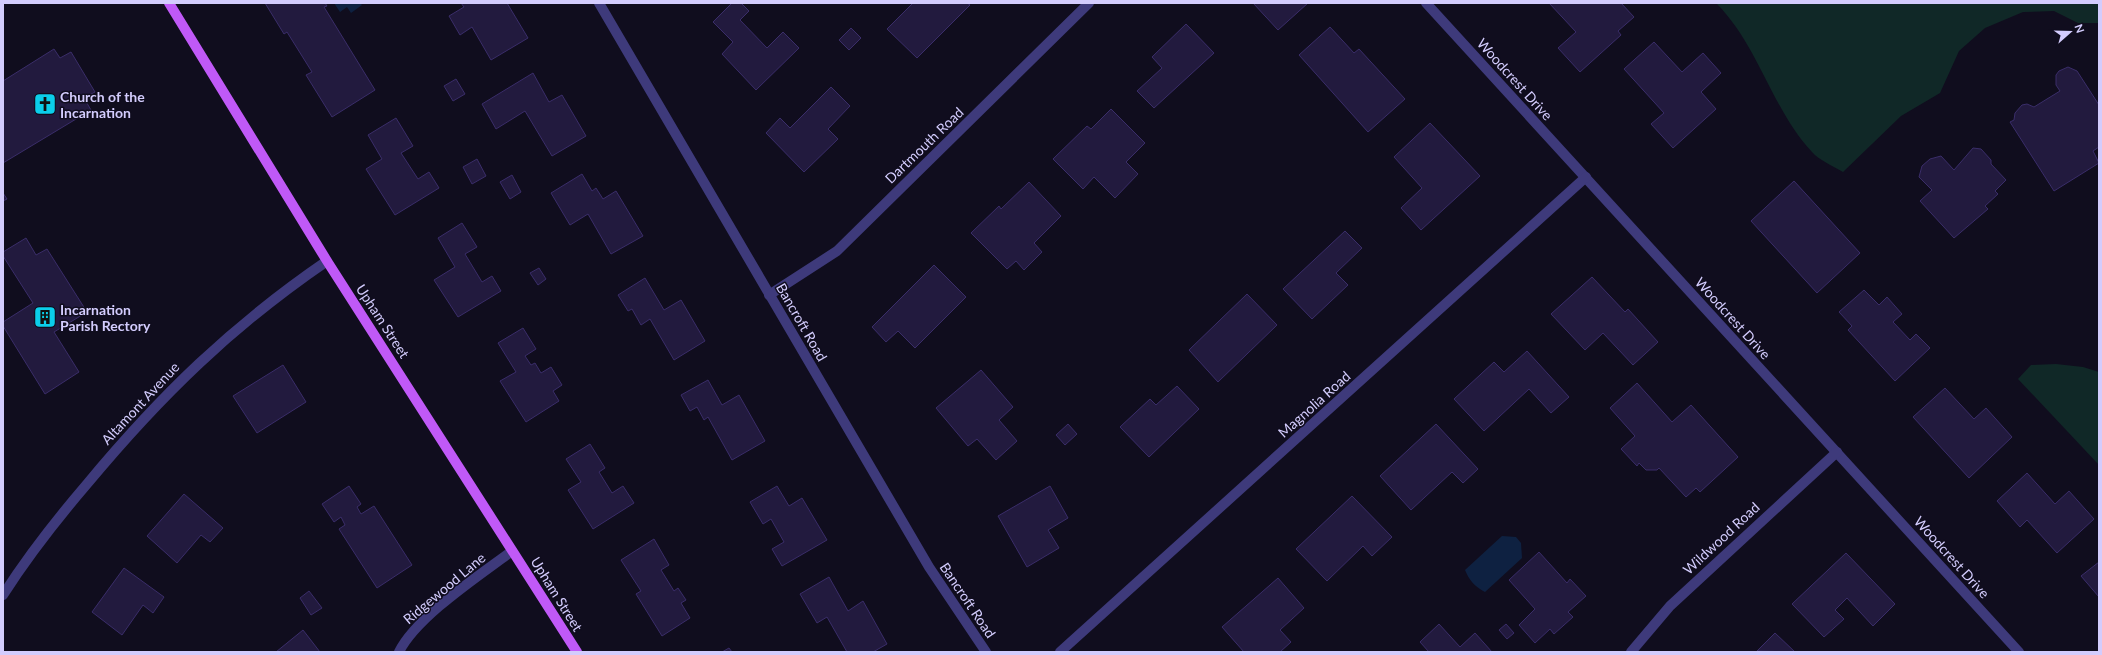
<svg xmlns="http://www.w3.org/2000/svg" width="2102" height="655" viewBox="0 0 2102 655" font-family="Lato,sans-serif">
<rect width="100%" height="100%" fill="#100d1e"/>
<g fill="#102827">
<path d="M1716,3H2099V23H2078L2054,11L2023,12L1985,28L1959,51L1940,93L1901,116L1843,172C1833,166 1819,160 1812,152C1771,108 1759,46 1716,3Z"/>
<path d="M2056,364L2083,367L2099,372V465L2018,379L2031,365Z"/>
</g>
<g fill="#0e2141">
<path d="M334,3H360L362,5L351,13L347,7L340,12Z"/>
<path d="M1502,536L1516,537L1521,543L1522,558L1485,592C1475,587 1469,580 1465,570Z"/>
</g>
<g fill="#221a3e" stroke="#3a2d69">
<path d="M265,3H325L327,6L324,7L375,90L332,117L306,75L312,72L287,32L284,34Z"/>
<path d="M461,3H507L528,38L491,60L472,27L460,35L449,16L464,7Z"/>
<path d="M732,3H741L749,11L740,20L767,48L783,32L799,48L756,90L722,54L733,42L713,22Z"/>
<path d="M913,3H967L970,5L917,58L887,29Z"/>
<path d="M1253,3H1308L1278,30Z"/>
<path d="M1549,3H1621L1634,17L1618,31L1621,35L1580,72L1558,48L1576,32Z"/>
<path d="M1186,24L1214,53L1154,108L1137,91L1162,68L1152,57Z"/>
<path d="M1330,27L1354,53L1359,49L1405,99L1368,132L1299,55Z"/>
<path d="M851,28L861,38L849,50L839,40Z"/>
<path d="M1654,42L1682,72L1703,53L1721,73L1701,92L1716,109L1673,148L1651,124L1664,113L1624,69Z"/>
<path d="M54,49L60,58L71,52L95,92L84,98L91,110L3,163V81Z"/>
<path d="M2068,67L2077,71L2099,105V147L2093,151L2099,163L2054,191L2010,122L2014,120L2015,113L2022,105L2027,104L2034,107L2060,91L2056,85V75L2059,71Z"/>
<path d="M533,73L549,102L562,95L586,136L552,156L525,111L496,129L482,104Z"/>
<path d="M456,79L465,94L453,101L444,86Z"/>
<path d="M831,87L850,106L828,129L838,139L804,172L766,133L780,118L790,128Z"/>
<path d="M1111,109L1145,143L1126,162L1138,174L1115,198L1094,177L1083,189L1053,159L1087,126L1091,129Z"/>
<path d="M396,118L413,146L401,153L418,179L429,172L439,188L395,215L366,169L382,159L368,135Z"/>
<path d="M1430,123L1480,176L1421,230L1401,208L1422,188L1394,157Z"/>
<path d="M1973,148L1981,149L1991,160V164L2006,180L1995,191L1998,194L1985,206L1988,209L1954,238L1920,201L1932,190L1919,177L1922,166L1930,159L1941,156L1954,170Z"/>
<path d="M477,159L486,176L472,184L463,167Z"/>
<path d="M582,174L592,191L596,188L603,199L616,191L643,236L611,254L588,214L570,225L551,193Z"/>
<path d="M512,175L521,192L510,199L500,182Z"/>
<path d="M1794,181L1860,253L1817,293L1751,221Z"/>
<path d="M1029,182L1061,216L1034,243L1042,252L1024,270L1016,261L1007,269L971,233L999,206L1001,209Z"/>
<path d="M3,193L7,199L3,201Z"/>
<path d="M462,223L477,247L465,254L482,282L492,276L501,291L458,317L434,280L455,267L438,238Z"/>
<path d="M1345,231L1362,248L1336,273L1348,285L1312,319L1283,289Z"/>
<path d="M26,238L36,255L47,249L87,312L54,332L79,372L45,394L3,326V322L33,303L3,256V252Z"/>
<path d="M934,265L966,297L915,348L898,331L886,342L872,327Z"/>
<path d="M539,268L546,279L538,285L530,273Z"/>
<path d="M1592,277L1625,312L1628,309L1658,342L1633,365L1603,333L1585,350L1551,314Z"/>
<path d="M645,278L664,310L681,300L705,341L674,360L650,319L641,325L632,309L628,311L618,295Z"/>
<path d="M1864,290L1879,305L1887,297L1902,314L1893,322L1910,340L1916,334L1930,348L1895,381L1848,330L1852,326L1839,312Z"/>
<path d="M1247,294L1277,325L1218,382L1189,350Z"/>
<path d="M523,328L536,349L525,356L531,365L535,363L541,373L551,367L562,385L553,391L559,401L526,422L500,381L516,372L498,343Z"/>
<path d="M1527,351L1569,397L1551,413L1529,389L1484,431L1454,399L1494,362L1504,372Z"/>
<path d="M283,365L306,402L257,433L233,396Z"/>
<path d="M981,370L1013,407L999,420L1017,441L996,460L977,439L968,446L936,408Z"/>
<path d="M708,380L722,405L739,395L765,441L732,460L708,417L704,420L697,407L690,411L681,395Z"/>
<path d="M1637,383L1672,422L1691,405L1738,457L1700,492L1696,488L1686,497L1659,468L1657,470H1646L1639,463L1637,466L1621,449L1635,436L1610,408Z"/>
<path d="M1177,386L1199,409L1149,457L1120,427L1150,399L1156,405Z"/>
<path d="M1945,388L1974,419L1986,408L2012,437L1969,478L1913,417Z"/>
<path d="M1068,424L1077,434L1065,445L1056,435Z"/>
<path d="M1436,424L1478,469L1463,483L1452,472L1411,510L1380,476Z"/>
<path d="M590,444L605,468L599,472L612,493L623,486L634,503L593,529L568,490L581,482L566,459Z"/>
<path d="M2027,473L2055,504L2069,491L2094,519L2057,553L2027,520L2020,527L1997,501Z"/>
<path d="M349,486L361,504L357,507L361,514L374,506L412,565L377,588L339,529L345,525L341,517L334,522L322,504Z"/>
<path d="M777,486L789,506L802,498L827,540L782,566L772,549L784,542L771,519L763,524L750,502Z"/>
<path d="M1050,486L1068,518L1048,530L1059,548L1027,567L998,516Z"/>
<path d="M184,494L223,528L210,542L201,535L177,563L147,536Z"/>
<path d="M1352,496L1392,537L1372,556L1363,546L1327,581L1296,549Z"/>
<path d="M654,539L669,565L661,570L674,591L678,588L686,600L681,603L690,618L662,636L636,594L641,591L621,560Z"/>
<path d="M1539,552L1567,583L1570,579L1586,596L1568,612L1573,617L1554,634L1550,629L1535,643L1519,625L1535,609L1509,580Z"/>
<path d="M1846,553L1895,604L1873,626L1847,598L1835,610L1844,619L1824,637L1792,604Z"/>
<path d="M2099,562V597L2081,576Z"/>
<path d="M124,568L164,597L153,613L143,605L122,635L92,612Z"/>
<path d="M829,577L848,611L863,601L887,644L873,652H847L827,617L817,623L800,594Z"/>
<path d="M1278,578L1304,608L1280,630L1291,642L1280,652H1244L1222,627Z"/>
<path d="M309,591L322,608L311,615L300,598Z"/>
<path d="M1439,624L1460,647L1475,633L1492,652H1429L1420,642Z"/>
<path d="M1506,624L1514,633L1507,639L1499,630Z"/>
<path d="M303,630L320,652H276Z"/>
<path d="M1775,633L1795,652L1757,651Z"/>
<path d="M729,648L732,652H722Z"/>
</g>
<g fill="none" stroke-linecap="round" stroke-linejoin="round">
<g stroke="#3e3a7b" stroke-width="10">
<path d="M599,3L929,567L986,652"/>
<path d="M1426,3L2019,652"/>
<path d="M769,295L837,251L1089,3"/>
<path d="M3,595C28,556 57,519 87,484C161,395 232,326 327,261"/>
<path d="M399,652C416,617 480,575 512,551"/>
<path d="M1060,652L1586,177"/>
<path d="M1631,652L1670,606L1837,452"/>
</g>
<path stroke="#c059f7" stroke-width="10" d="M169,3L327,261L577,652"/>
</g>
<defs>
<g id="church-square" transform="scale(1.15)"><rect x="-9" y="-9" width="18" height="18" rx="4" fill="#0bceea" stroke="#100d1e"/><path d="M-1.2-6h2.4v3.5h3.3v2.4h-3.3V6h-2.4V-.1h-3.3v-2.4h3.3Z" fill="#111"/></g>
<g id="building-square" transform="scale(1.15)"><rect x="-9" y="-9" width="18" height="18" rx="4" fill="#0bceea" stroke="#100d1e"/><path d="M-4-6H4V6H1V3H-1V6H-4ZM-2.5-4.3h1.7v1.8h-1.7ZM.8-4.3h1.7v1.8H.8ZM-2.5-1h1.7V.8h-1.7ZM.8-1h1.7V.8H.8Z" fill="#111"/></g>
</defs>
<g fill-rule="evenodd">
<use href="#church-square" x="45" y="104"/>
<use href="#building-square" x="45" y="317"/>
</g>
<g text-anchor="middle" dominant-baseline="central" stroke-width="3" stroke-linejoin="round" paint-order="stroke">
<g font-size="14" fill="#d3ccfd" stroke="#100d1e">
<text transform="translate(1515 79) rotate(48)">Woodcrest Drive</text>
<text transform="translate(924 145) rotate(-44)">Dartmouth Road</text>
<text transform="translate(1733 318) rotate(48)">Woodcrest Drive</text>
<text transform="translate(383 321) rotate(57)">Upham Street</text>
<text transform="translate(802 322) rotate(60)">Bancroft Road</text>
<text transform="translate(140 403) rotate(-47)">Altamont Avenue</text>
<text transform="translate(1314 404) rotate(-42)">Magnolia Road</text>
<text transform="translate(1721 538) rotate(-43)">Wildwood Road</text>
<text transform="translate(1952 557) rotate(48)">Woodcrest Drive</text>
<text transform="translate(444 588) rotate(-40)">Ridgewood Lane</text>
<text transform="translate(557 594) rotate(58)">Upham Street</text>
<text transform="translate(968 600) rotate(56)">Bancroft Road</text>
</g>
<g font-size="14" font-weight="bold" fill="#d3ccfd" stroke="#100d1e" text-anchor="start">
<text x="60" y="96">Church of the<tspan x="60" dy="16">Incarnation</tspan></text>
<text x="60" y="309">Incarnation<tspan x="60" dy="16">Parish Rectory</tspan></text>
</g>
</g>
<rect width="2102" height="655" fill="none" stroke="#d3ccfd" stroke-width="8"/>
<g transform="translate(2070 32) rotate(70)" stroke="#100d1e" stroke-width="3" paint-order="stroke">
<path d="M0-3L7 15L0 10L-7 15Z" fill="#d3ccfd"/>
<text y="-6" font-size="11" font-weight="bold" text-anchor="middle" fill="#d3ccfd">N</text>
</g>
</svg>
